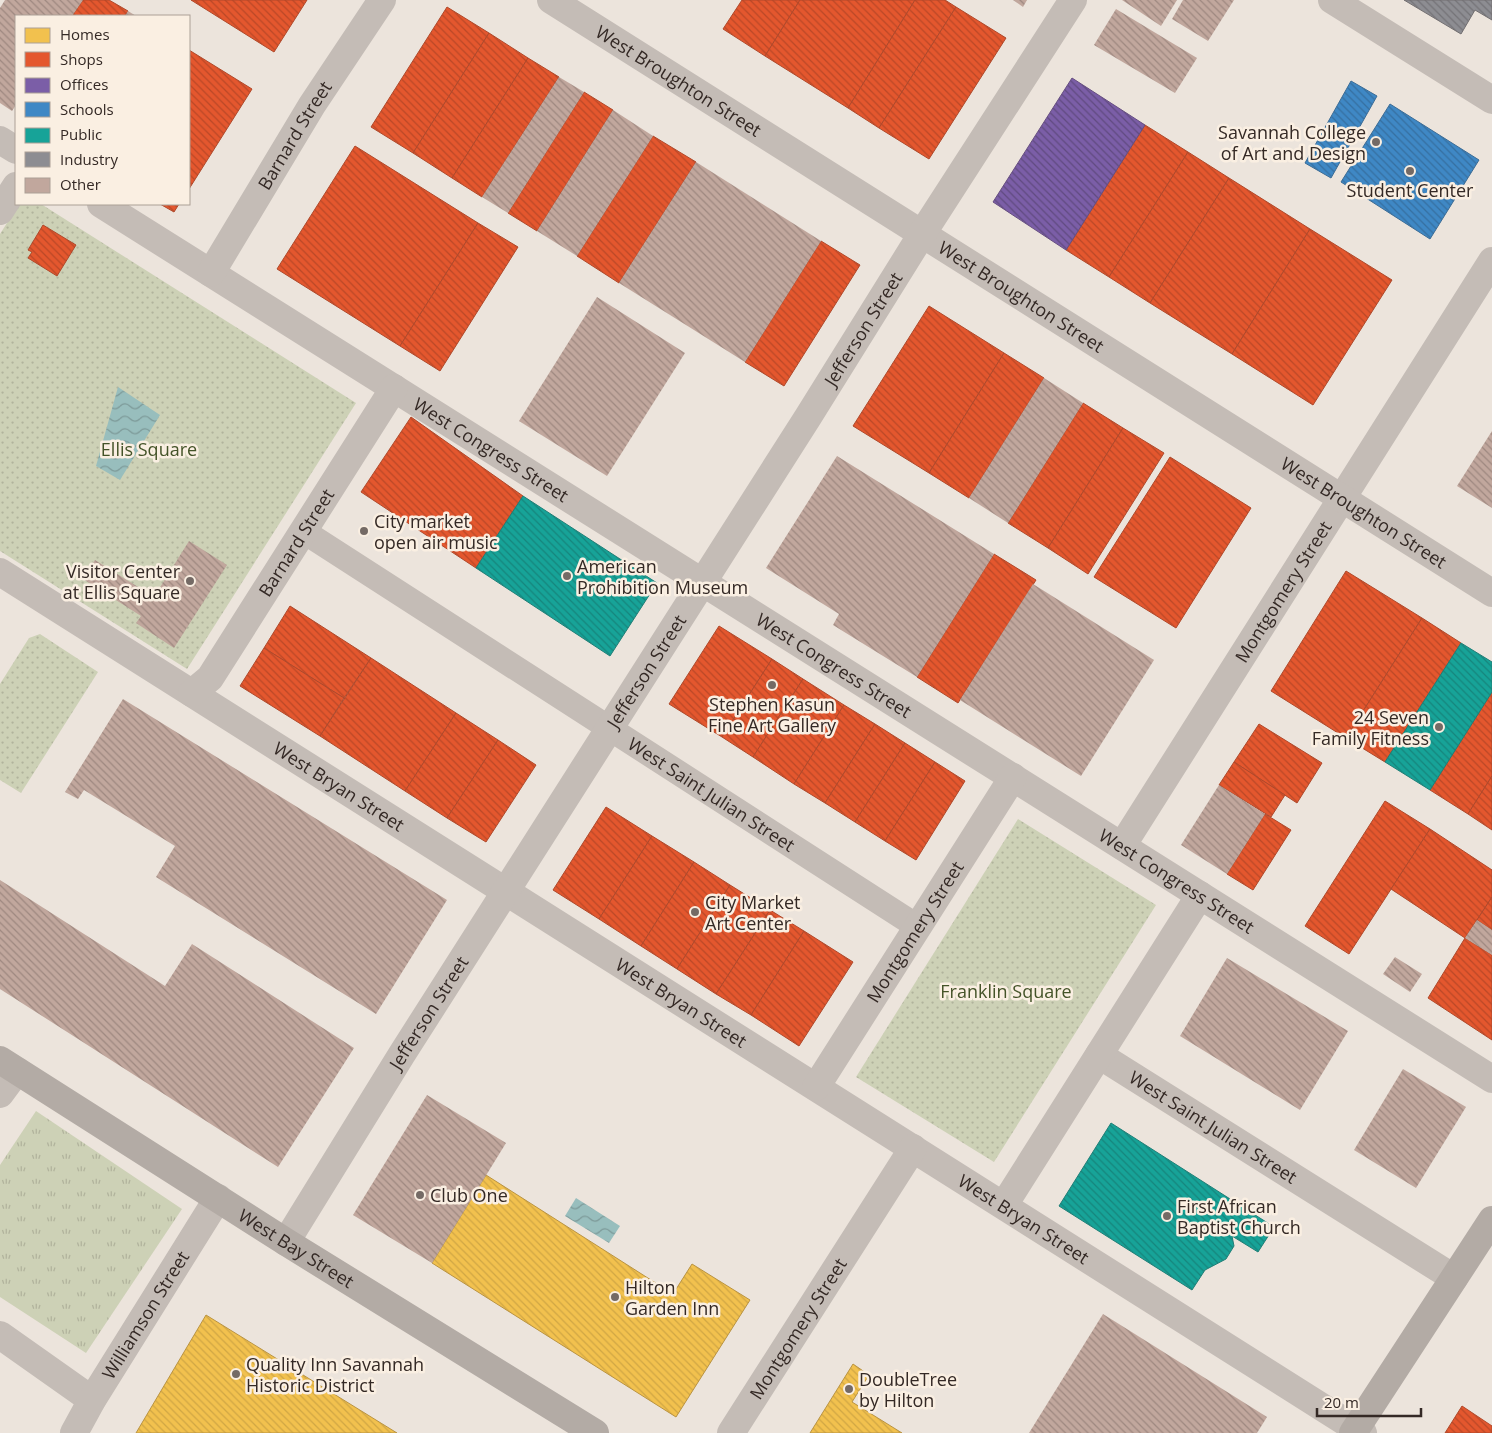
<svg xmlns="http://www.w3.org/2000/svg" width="1492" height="1433" viewBox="0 0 1492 1433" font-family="'Open Sans',sans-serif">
<defs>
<pattern id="grass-tufts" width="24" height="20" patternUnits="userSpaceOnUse" patternTransform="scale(1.25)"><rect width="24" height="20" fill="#cdd1b6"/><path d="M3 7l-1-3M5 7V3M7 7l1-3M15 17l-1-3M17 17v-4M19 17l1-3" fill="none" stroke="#b1b39c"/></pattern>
<pattern id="park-dots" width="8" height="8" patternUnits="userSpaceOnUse" patternTransform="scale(1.25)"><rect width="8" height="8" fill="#cdd1b6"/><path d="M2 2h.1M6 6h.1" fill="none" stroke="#b1b39c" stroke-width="1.8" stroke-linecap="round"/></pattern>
<pattern id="water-waves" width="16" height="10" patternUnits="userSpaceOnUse" patternTransform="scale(1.25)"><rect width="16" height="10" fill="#98bebd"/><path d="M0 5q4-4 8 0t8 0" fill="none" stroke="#7d9a99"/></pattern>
<pattern id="homes-back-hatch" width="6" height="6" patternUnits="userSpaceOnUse" patternTransform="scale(1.25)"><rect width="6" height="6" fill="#f2c14e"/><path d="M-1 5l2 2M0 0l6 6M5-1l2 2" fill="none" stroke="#d0a644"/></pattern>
<pattern id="shops-back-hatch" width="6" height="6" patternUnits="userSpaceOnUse" patternTransform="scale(1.25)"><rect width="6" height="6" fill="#e4572e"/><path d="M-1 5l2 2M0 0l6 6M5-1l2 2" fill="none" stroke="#ba4827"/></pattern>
<pattern id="offices-back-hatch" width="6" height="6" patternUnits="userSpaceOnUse" patternTransform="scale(1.25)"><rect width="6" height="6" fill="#7b5ea7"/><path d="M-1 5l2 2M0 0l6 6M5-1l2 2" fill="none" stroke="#604a80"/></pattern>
<pattern id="schools-back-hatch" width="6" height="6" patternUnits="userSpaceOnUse" patternTransform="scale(1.25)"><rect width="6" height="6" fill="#3f88c5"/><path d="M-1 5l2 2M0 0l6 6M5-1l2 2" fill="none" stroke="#366fa0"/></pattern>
<pattern id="public-back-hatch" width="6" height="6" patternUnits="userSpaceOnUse" patternTransform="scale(1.25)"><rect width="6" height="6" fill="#17a398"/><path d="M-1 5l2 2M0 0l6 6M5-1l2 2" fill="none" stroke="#16857c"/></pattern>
<pattern id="industry-back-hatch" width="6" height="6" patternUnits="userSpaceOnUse" patternTransform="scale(1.25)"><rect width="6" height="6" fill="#8d8d92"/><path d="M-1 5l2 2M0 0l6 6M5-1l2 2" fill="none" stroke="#747377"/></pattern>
<pattern id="building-back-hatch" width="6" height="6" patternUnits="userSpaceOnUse" patternTransform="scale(1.25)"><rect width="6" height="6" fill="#c1a79d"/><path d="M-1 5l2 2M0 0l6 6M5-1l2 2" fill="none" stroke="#9e8880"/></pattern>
</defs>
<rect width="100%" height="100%" fill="#ece4dc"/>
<path fill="url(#grass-tufts)" d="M36,1111L182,1209L86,1353L0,1297V1165Z"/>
<g fill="url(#park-dots)">
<path d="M19,204H41L356,403L187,669L0,551V234Z"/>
<path d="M40,634L98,672L21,793L0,780V684L29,638Z"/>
<path d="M1018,819L1156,905L994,1162L856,1077Z"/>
</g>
<g fill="url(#water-waves)">
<path d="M118,387L160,415L120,480L96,466Z"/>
<path d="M576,1198L620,1226L609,1243L565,1216Z"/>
</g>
<g fill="url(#homes-back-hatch)" stroke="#b99342">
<path d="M486,1175L673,1294L692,1264L750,1300L676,1417L432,1263Z"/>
<path d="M206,1315L397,1433H136Z"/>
<path d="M853,1364L869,1375L852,1402L902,1433H810Z"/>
</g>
<g fill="url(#shops-back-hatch)" stroke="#af492b">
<path d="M83,0H109L128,11L125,16H72Z"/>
<path d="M191,0H307L274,52Z"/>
<path d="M742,0H800L765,56L723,29Z"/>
<path d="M800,0H915L848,108L765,56Z"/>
<path d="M915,0H945L956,7L879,128L848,108Z"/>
<path d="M447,7L489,33L413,153L371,127Z"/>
<path d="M956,7L1006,38L929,159L879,128Z"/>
<path d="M489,33L528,58L452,178L413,153Z"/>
<path d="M189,50L252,89L189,189Z"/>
<path d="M528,58L559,77L482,197L452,178Z"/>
<path d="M584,92L613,110L537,231L508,213Z"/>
<path d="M1145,125L1188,152L1109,277L1066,250Z"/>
<path d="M653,136L696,162L619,283L577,256Z"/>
<path d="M355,146L478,223L400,346L277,269Z"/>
<path d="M1188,152L1229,178L1150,303L1109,277Z"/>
<path d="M1229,178L1310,229L1232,354L1150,303Z"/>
<path d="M160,204H179L174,212Z"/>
<path d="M478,223L518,247L440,371L400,346Z"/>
<path d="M43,225L76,245L57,276L28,258L32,252L28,250Z"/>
<path d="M1310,229L1392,280L1313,405L1232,354Z"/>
<path d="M821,241L860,265L784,386L745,362Z"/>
<path d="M929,306L1004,353L929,473L853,426Z"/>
<path d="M1004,353L1044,378L969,498L929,473Z"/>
<path d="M1083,403L1123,428L1048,548L1008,523Z"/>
<path d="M411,417L523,496L476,568L361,492Z"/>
<path d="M1123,428L1164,453L1088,574L1048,548Z"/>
<path d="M1170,457L1251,508L1176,628L1094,577Z"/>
<path d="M994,554L1036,580L958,703L917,677Z"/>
<path d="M1346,571L1422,618L1346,738L1271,691Z"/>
<path d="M290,606L371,658L344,698L264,648Z"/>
<path d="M1422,618L1461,643L1385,762L1346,738Z"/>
<path d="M719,626L772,659L722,737L669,704Z"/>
<path d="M264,648L344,698L320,736L240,686Z"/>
<path d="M371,658L456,713L405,791L320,736Z"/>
<path d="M772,659L803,679L753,757L722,737Z"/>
<path d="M803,679L844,705L794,784L753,757Z"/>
<path d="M1492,692V776L1468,814L1430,790Z"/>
<path d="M844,705L875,724L825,803L794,784Z"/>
<path d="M456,713L498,740L447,818L405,791Z"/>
<path d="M875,724L905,743L855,822L825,803Z"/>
<path d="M1259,724L1322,763L1297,803L1234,762Z"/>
<path d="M498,740L536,765L486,842L447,818Z"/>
<path d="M905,743L935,762L885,841L855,822Z"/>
<path d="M935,762L965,781L916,860L885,841Z"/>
<path d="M1234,762L1285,795L1271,817L1219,785Z"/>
<path d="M1492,776V830L1468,814Z"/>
<path d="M1385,801L1430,829L1349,954L1305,926Z"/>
<path d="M606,807L652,836L599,919L553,890Z"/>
<path d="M1265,814L1291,830L1253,890L1227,874Z"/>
<path d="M1430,829L1492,870V897L1465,938L1391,889Z"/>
<path d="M652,836L694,862L641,946L599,919Z"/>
<path d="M694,862L730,885L677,969L641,946Z"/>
<path d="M730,885L770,910L716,994L677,969Z"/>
<path d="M1492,897V930L1477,920Z"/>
<path d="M770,910L804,931L751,1015L716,994Z"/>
<path d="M804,931L853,962L799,1046L751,1015Z"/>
<path d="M1465,938L1492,955V1040L1428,998Z"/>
<path d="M1462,1406L1492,1426V1433H1445Z"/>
</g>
<path fill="url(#offices-back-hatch)" stroke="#664e80" d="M1072,78L1145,125L1066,250L993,202Z"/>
<g fill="url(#schools-back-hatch)" stroke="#3c6c95">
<path d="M1351,81L1377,96L1331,178L1305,163Z"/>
<path d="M1390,104L1479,160L1430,239L1341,182Z"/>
</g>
<g fill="url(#public-back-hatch)" stroke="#207e76">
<path d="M523,496L657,583L610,656L476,568Z"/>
<path d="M1461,643L1492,662V692L1430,790L1385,762Z"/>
<path d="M1111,1123L1274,1227L1258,1252L1232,1236L1234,1246L1226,1259L1205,1270L1192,1290L1059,1206Z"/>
</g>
<path fill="url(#industry-back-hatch)" stroke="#726f71" d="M1404,0H1492V20L1475,10L1461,34Z"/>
<g fill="url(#building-back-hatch)">
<path d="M5,0H83L72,16H16V105L12,111L0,103V8Z"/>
<path d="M1013,0H1027L1023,7Z"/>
<path d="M1122,0H1177L1161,26Z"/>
<path d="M1183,0H1234L1208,41L1172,19Z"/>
<path d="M1116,9L1197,58L1175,93L1094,45Z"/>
<path d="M128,11L136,16H125Z"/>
<path d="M559,77L584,92L508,213L482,197Z"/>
<path d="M613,110L653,136L577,256L537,231Z"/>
<path d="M696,162L821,241L745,362L619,283Z"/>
<path d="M597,297L685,353L607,476L519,421Z"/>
<path d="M1044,378L1083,403L1008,523L969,498Z"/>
<path d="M1492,431V508L1457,486Z"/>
<path d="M837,456L994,554L917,677L833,625L839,614L766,568Z"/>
<path d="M189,541L227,565L174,648L136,623L141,616L83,579L95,560L154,597Z"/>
<path d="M1033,584L1154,660L1081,776L960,700Z"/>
<path d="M123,699L447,900L376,1014L156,877L175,846L84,790L78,799L65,792Z"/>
<path d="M1219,785L1265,814L1227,874L1181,845Z"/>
<path d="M0,880L165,986L192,944L354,1048L278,1167L0,989Z"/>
<path d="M1477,920L1492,930V955L1465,938Z"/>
<path d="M1395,957L1422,974L1410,992L1383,974Z"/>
<path d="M1227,958L1348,1031L1300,1110L1180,1036Z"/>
<path d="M1403,1069L1466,1107L1416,1188L1354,1150Z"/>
<path d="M427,1095L506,1143L432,1263L353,1215Z"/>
<path d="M1103,1314L1267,1417L1257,1433H1029Z"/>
</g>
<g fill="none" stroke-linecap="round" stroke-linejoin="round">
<path stroke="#c4bcb6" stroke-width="25" id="s1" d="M303,531L918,927"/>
<g stroke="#c4bcb6" stroke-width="28">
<path d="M1332,0L1492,100"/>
<path d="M0,140L16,150"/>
<path id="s2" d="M101,204L1492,1079"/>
<path d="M0,211L16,186"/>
<path id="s3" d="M211,273L312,105L382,0"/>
<path id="s4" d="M0,572L1363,1433"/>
<path id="s5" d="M192,693L210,678L394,388"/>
<path id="s6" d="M1122,846L1492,261"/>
<path id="s7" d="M1099,1055L1454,1278"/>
<path id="s8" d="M816,1087L1013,777"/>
<path d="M0,1094L17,1071"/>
<path d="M1004,1205L1200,895"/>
<path d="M0,1335L92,1400"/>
<path id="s9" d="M74,1433L92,1400L218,1198"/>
<path id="s10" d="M731,1433L913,1148"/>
</g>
<g stroke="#c4bcb6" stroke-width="28">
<path id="s11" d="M551,0L1492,593"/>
<path id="s12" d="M286,1242L402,1054L808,417L922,234L1073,0"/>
</g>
<g stroke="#b3aba5" stroke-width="28">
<path id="s13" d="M0,1060L286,1242L595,1433"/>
<path d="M1353,1433L1492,1220"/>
</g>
</g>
<g fill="#746a65" stroke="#faefe2" stroke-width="2">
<circle cx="1376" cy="142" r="5"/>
<circle cx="1410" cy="171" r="5"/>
<circle cx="364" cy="531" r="5"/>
<circle cx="567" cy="576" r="5"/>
<circle cx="190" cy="581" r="5"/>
<circle cx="772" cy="685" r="5"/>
<circle cx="1439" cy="727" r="5"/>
<circle cx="695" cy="912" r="5"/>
<circle cx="420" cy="1195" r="5"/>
<circle cx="1167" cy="1216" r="5"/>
<circle cx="615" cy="1297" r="5"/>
<circle cx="236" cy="1374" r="5"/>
<circle cx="849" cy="1389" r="5"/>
</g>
<g text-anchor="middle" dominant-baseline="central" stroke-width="5" stroke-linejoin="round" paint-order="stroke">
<g font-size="18" fill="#342925" stroke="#faefe2">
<text stroke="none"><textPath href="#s11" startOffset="151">West Broughton Street</textPath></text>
<text stroke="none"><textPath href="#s3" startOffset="161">Barnard Street</textPath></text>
<text stroke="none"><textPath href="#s11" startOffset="556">West Broughton Street</textPath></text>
<text stroke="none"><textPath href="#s12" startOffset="1080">Jefferson Street</textPath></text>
<text stroke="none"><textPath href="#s2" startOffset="461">West Congress Street</textPath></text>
<text stroke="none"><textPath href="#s11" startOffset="961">West Broughton Street</textPath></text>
<text stroke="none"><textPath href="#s5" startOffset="184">Barnard Street</textPath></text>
<text stroke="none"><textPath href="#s6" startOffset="301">Montgomery Street</textPath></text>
<text stroke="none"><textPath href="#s2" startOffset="866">West Congress Street</textPath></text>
<text stroke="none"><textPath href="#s12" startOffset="675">Jefferson Street</textPath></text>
<text stroke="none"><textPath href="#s4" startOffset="401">West Bryan Street</textPath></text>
<text stroke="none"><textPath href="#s1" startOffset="486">West Saint Julian Street</textPath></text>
<text stroke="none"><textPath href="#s2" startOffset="1271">West Congress Street</textPath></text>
<text stroke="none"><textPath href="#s8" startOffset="184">Montgomery Street</textPath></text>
<text stroke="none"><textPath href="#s4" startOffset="806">West Bryan Street</textPath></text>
<text stroke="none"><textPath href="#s12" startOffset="270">Jefferson Street</textPath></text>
<text stroke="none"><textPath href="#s7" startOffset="135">West Saint Julian Street</textPath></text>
<text stroke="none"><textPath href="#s4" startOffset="1211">West Bryan Street</textPath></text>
<text stroke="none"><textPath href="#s13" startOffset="351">West Bay Street</textPath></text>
<text stroke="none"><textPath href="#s9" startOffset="138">Williamson Street</textPath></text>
<text stroke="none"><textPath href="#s10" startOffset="124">Montgomery Street</textPath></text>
</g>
<g font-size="18" fill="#342925" stroke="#faefe2" text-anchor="start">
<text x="1366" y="132" text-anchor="end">Savannah College<tspan x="1366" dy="21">of Art and Design</tspan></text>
<text x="1410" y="190" text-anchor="middle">Student Center</text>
<text x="374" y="521">City market<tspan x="374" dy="21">open air music</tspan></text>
<text x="577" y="566">American<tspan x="577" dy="21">Prohibition Museum</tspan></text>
<text x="180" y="571" text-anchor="end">Visitor Center<tspan x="180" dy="21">at Ellis Square</tspan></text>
<text x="772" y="704" text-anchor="middle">Stephen Kasun<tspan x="772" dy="21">Fine Art Gallery</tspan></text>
<text x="1429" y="717" text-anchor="end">24 Seven<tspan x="1429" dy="21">Family Fitness</tspan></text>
<text x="705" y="902">City Market<tspan x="705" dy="21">Art Center</tspan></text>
<text x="430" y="1195">Club One</text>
<text x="1177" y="1206">First African<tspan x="1177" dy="21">Baptist Church</tspan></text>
<text x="625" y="1287">Hilton<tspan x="625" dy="21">Garden Inn</tspan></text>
<text x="246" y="1364">Quality Inn Savannah<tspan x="246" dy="21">Historic District</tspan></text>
<text x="859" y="1379">DoubleTree<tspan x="859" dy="21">by Hilton</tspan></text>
</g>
<g font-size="18" fill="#445328" stroke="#faefe2">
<text x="149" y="449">Ellis Square</text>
<text x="1006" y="991">Franklin Square</text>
</g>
</g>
<rect x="15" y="15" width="175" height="190" fill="#faefe2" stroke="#aba096"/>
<rect x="25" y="28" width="25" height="15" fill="#f2c14e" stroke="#aba096"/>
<text x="60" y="40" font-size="15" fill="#342925">Homes</text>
<rect x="25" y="52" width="25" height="15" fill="#e4572e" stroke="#aba096"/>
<text x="60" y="65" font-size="15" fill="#342925">Shops</text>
<rect x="25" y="78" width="25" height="15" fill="#7b5ea7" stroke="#aba096"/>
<text x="60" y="90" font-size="15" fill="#342925">Offices</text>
<rect x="25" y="102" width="25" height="15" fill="#3f88c5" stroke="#aba096"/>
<text x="60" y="115" font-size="15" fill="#342925">Schools</text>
<rect x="25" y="128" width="25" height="15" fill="#17a398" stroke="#aba096"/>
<text x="60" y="140" font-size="15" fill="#342925">Public</text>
<rect x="25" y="152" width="25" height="15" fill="#8d8d92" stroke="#aba096"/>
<text x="60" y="165" font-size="15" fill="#342925">Industry</text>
<rect x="25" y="178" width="25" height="15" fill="#c1a79d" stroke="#aba096"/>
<text x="60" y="190" font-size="15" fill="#342925">Other</text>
<path d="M1317 1408v8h104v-8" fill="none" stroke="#342925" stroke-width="2.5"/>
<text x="1324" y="1408" font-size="15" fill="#342925" stroke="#faefe2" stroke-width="4" paint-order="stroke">20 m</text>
</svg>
